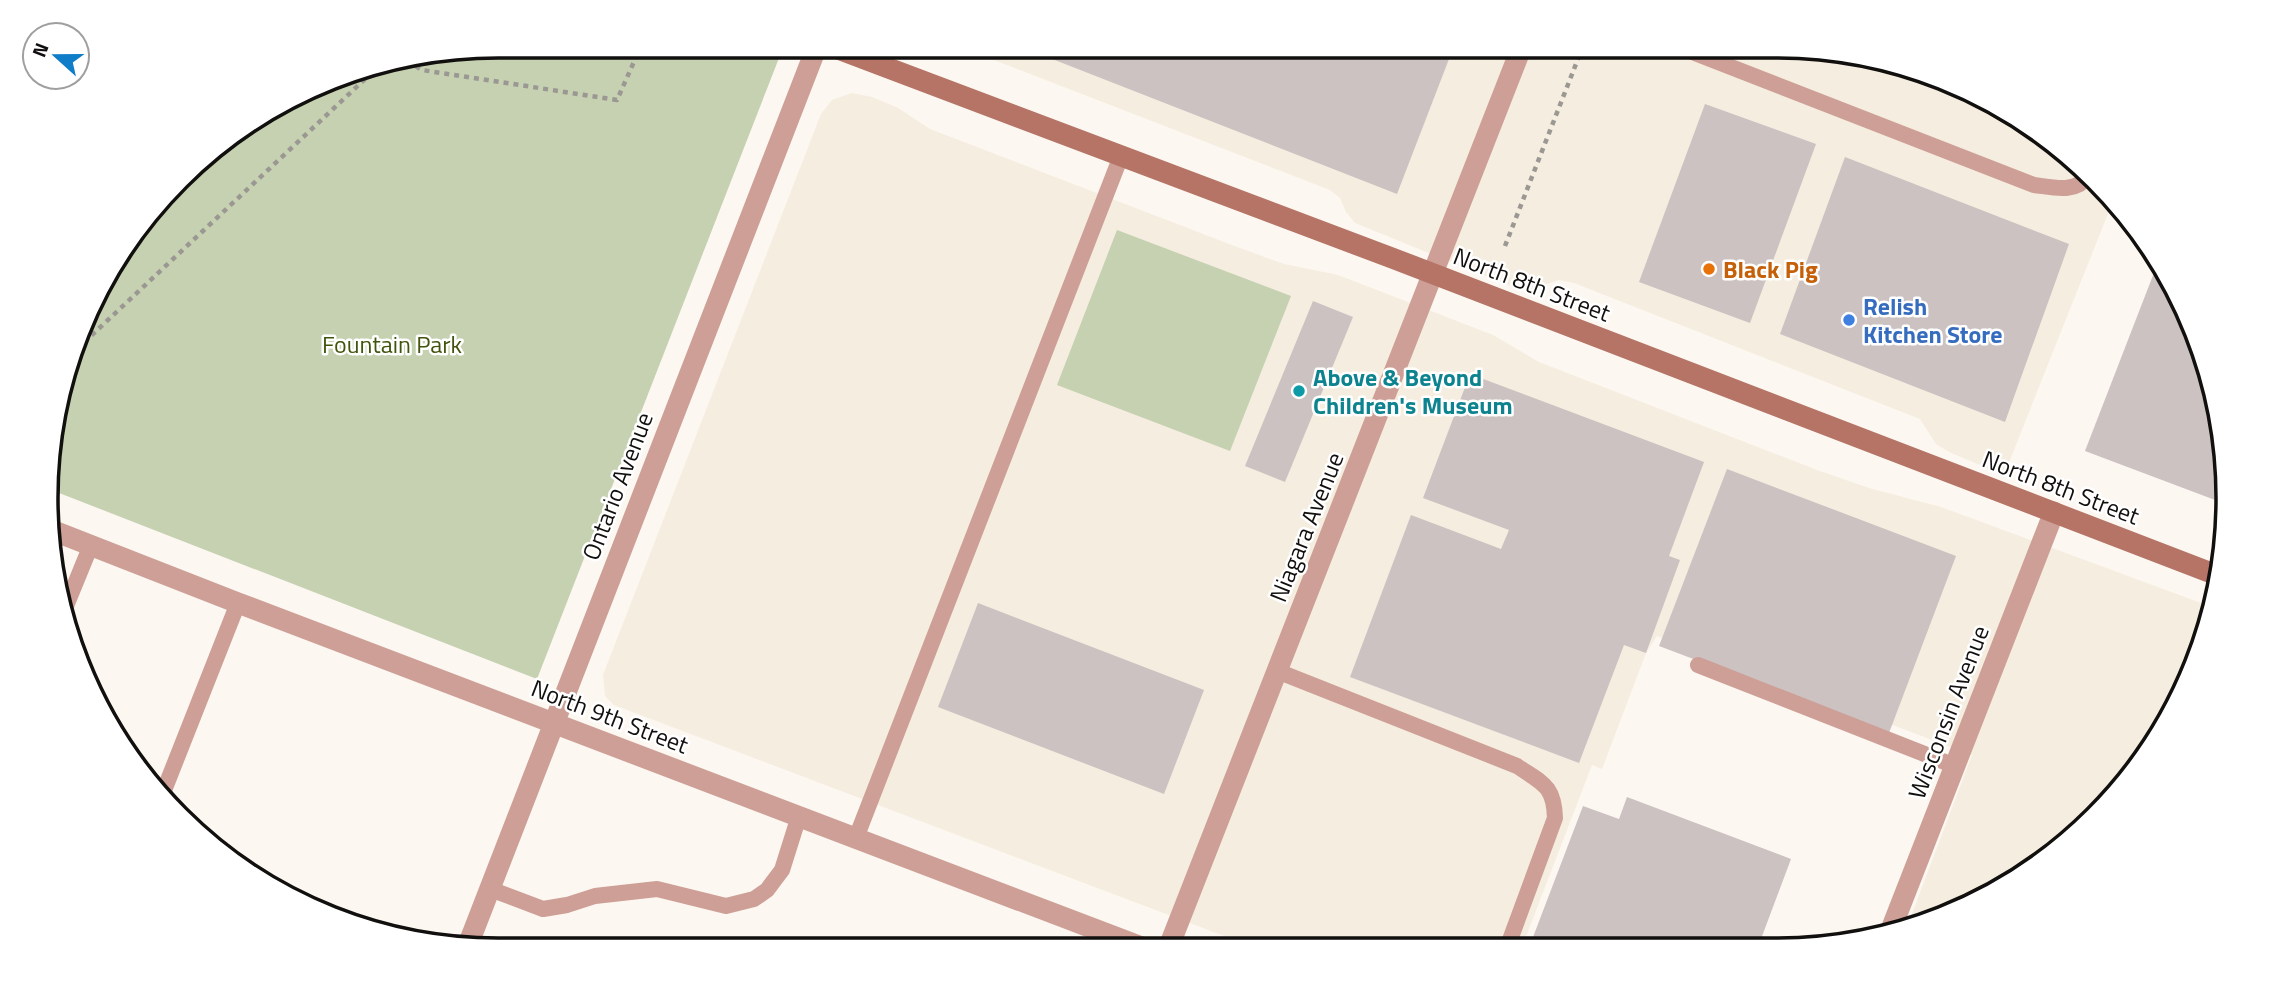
<svg xmlns="http://www.w3.org/2000/svg" width="2274" height="996" viewBox="0 0 2274 996" font-family="'Titillium Web',sans-serif">
<rect width="100%" height="100%" fill="#fcf7f0"/>
<g fill="#f5eddf">
<path d="M958,46H1776L1922,70L2075,158L2111,206L2004,475L1949,452L1936,444L1920,419L1574,283L1559,280L1531,289L1515,288L1355,223L1346,212L1340,198L1330,190Z"/>
<path d="M852,93L872,97L898,108L930,129L1237,247L1284,264L1338,275L1493,335L1539,362L1817,470L1869,488L1941,507L2209,606L2204,644L2135,773L2052,857L1950,916L1907,927L1972,755L1657,636L1646,653L1602,769L1592,765L1522,947L1256,948L614,705L605,696L603,675L821,114L832,100Z"/>
</g>
<g fill="#c5d1b1">
<path d="M498,46H747L779,58L537,679L54,491V410L106,272L200,158L352,70Z"/>
<path d="M1117,230L1291,296L1230,451L1057,385Z"/>
</g>
<g fill="#ccc2c1">
<path d="M1019,46H1454L1397,194Z"/>
<path d="M1705,104L1816,144L1750,323L1639,282Z"/>
<path d="M1845,157L2069,244L2005,422L1780,334Z"/>
<path d="M2157,265L2182,298L2228,469L2223,503L2085,451Z"/>
<path d="M1313,301L1353,317L1285,482L1245,466Z"/>
<path d="M1470,374L1704,462L1669,556L1680,560L1646,653L1624,645L1579,763L1350,677L1411,515L1501,549L1509,530L1423,498Z"/>
<path d="M1727,469L1956,556L1889,733L1659,646Z"/>
<path d="M978,603L1204,690L1164,794L938,707Z"/>
<path d="M1627,797L1791,859L1758,947H1537L1530,945L1583,806L1619,819Z"/>
</g>
<g fill="none" stroke-linecap="round" stroke-linejoin="round">
<g stroke="#9b9792" stroke-width="4.5" stroke-dasharray="5 5" stroke-linecap="butt">
<path d="M407,61L422,70L617,100L641,46"/>
<path d="M1505,246L1583,46"/>
<path d="M77,349L380,65"/>
</g>
<g stroke="#cd9f96" stroke-width="16">
<path d="M1677,46L2034,185C2052,187 2076,194 2088,176"/>
<path d="M64,611L91,545"/>
<path d="M1698,665L1955,766"/>
<path d="M1277,671L1517,766C1542,783 1554,785 1555,818L1507,948"/>
<path d="M163,793L238,603"/>
<path d="M856,838L1121,156"/>
<path d="M490,889L543,909L567,905L595,896L657,889L726,906L754,899L767,890L782,870L799,816"/>
</g>
<g stroke="#cd9f96" stroke-width="21">
<path d="M54,531L238,603L1147,949"/>
<path d="M1890,932L2054,512"/>
<path d="M468,945L817,46"/>
<path d="M1168,949L1522,46"/>
</g>
<path stroke="#b57466" stroke-width="21" d="M830,46L1392,258L2214,574"/>
</g>
<circle fill="#e8710a" stroke="#fff" stroke-width="2.5" cx="1709" cy="269" r="7"/>
<circle fill="#3f7fe0" stroke="#fff" stroke-width="2.5" cx="1849" cy="320" r="7"/>
<circle fill="#0f9aa8" stroke="#fff" stroke-width="2.5" cx="1299" cy="391" r="7"/>
<g text-anchor="middle" dominant-baseline="central" stroke-width="5" stroke-linejoin="round" paint-order="stroke">
<g font-size="24" font-weight="bold" fill="#c56008" stroke="#fff" text-anchor="start">
<text x="1723" y="269">Black Pig</text>
</g>
<g font-size="24" fill="#11100e" stroke="#fff">
<text transform="translate(1532 284) rotate(21)">North 8th Street</text>
<text transform="translate(617 486) rotate(-69)">Ontario Avenue</text>
<text transform="translate(2061 487) rotate(21)">North 8th Street</text>
<text transform="translate(1306 527) rotate(-68)">Niagara Avenue</text>
<text transform="translate(1948 712) rotate(-69)">Wisconsin Avenue</text>
<text transform="translate(610 716) rotate(21)">North 9th Street</text>
</g>
<g font-size="24" font-weight="bold" fill="#366cbe" stroke="#fff" text-anchor="start">
<text x="1863" y="306">Relish<tspan x="1863" dy="28">Kitchen Store</tspan></text>
</g>
<g font-size="24" fill="#41540c" stroke="#fff">
<text x="392" y="344">Fountain Park</text>
</g>
<g font-size="24" font-weight="bold" fill="#0d838f" stroke="#fff" text-anchor="start">
<text x="1313" y="377">Above &amp; Beyond<tspan x="1313" dy="28">Children's Museum</tspan></text>
</g>
</g>
<path d="M0 0H2274V996H0ZM498 58H1776A440 440 0 0 1 2216 498V498A440 440 0 0 1 1776 938H498A440 440 0 0 1 58 498V498A440 440 0 0 1 498 58Z" fill="#fff" fill-rule="evenodd"/>
<path fill="none" stroke="#11100e" stroke-width="3.5" d="M498 58H1776A440 440 0 0 1 2216 498V498A440 440 0 0 1 1776 938H498A440 440 0 0 1 58 498V498A440 440 0 0 1 498 58Z"/>
<g transform="translate(56 56) rotate(291)"><circle r="33" fill="#ffffff" stroke="#a09f9f" stroke-width="2"/>
<path d="M0-5L12 26L0 18L-12 26Z" fill="#0f7dc7"/>
<text y="-10" font-size="19" font-weight="bold" text-anchor="middle" fill="#11100e">N</text>
</g>
</svg>
